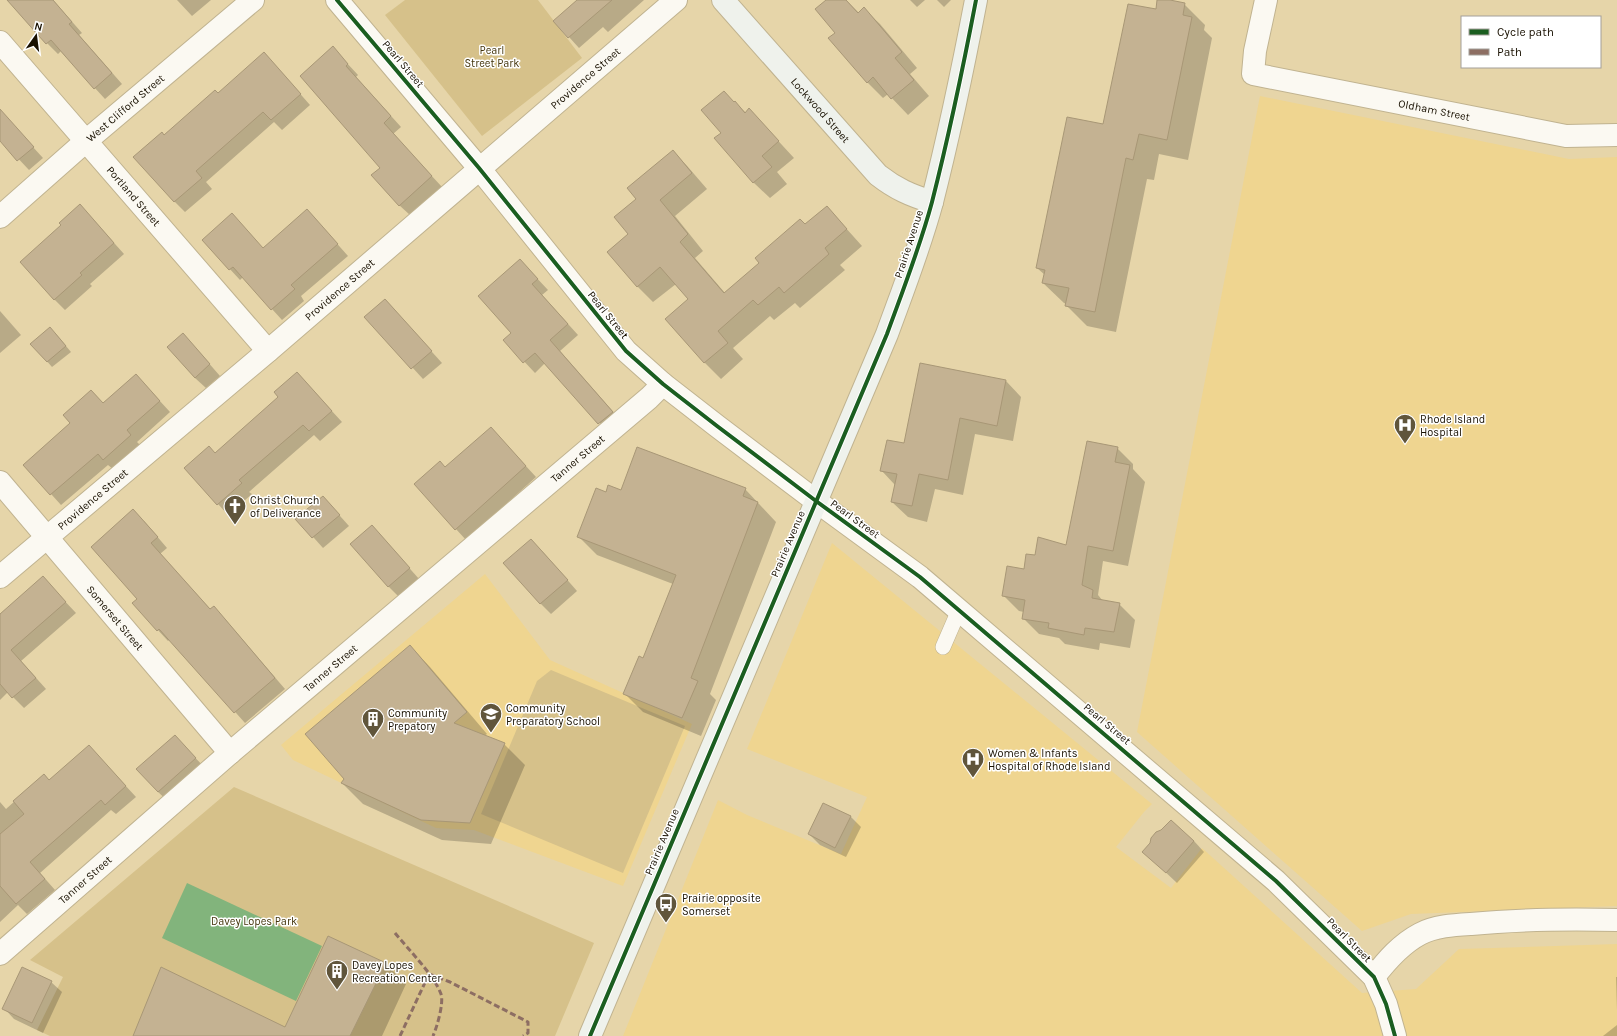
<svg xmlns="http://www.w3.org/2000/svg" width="1617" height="1036" viewBox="0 0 1617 1036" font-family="Karla,sans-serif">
<rect width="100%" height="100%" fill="#e6d5a9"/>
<g fill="#efd590">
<path d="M1260,96L1569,159L1617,157V906L1411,914L1362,931L1137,732Z"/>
<path d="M832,543L1152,804L1144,812L1116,847L1171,888L1202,848L1362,993L1416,989L1459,949L1617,944V1036H623L718,800L747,815L841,854L867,797L747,749Z"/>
<path d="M485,574L550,660L692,724L623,886L474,830L436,828L293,760L281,745Z"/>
</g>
<g fill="#d6c18a">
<path d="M405,0H538L582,58L482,136L385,15Z"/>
<path d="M551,670L685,726L623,873L481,814L537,681Z"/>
<path d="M234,787L594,943L555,1036H50L37,1030L63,977L30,960Z"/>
</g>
<path fill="#82b47c" d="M187,883L322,946L296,1001L162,938Z"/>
<g fill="#0003">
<path d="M16,0H53L82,33L79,35L122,84L105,99L61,51L58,54L47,43L14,7Z"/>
<path d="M177,0H211L192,16Z"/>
<path d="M579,0H644L608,32L603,27L579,48L569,37Z"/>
<path d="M827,0H846L859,13L864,9L880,24L917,68L910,74L929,96L908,115L888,94L883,98L867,82L836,33Z"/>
<path d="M910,0H925L917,7Z"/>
<path d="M937,0H951L944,7Z"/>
<path d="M1158,0L1184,4L1205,25L1204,30L1212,38L1188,160L1159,154L1154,180L1147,179L1116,332L1087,326L1066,305L1067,304L1064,303L1043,283L1045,275L1037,268L1156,11Z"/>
<path d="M333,48L358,75L356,77L401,127L393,134L442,187L410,215L399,205L381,168Z"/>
<path d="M274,64L310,105L282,130L274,122L206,182L212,189L185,212L174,201L164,136L218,94Z"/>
<path d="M735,102L746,113L749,109L794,158L777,172L787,184L770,198L754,183L716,138L722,133Z"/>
<path d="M10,122L43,158L29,170L0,139V131Z"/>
<path d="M673,151L688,167L707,189L675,216L703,251L695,258L725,293L827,207L862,246L840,265L845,270L800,308L795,303L774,320L770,316L733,348L743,359L721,379L705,363L667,319L689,299L676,284L653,302L638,287L608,252L629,234L637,199Z"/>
<path d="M90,216L124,254L90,284L92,286L65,310L54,299Z"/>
<path d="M317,221L348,256L301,296L304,301L282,320L243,277L240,280L203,240L264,249Z"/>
<path d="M520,260L548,290L542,295L578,335L560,351L623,423L610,434L545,363L535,373L504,340L512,333Z"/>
<path d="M385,300L442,363L423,379L366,317Z"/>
<path d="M0,311L21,335L0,353Z"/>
<path d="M55,333L71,352L52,367L32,344Z"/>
<path d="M193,345L220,376L206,388L195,378Z"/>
<path d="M297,373L342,422L320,441L314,435L249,492L252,494L228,515L218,504L215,454L279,397Z"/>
<path d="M136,375L170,412L137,442L141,446L114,470L108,465L61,505L25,465L72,423L104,404Z"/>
<path d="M1006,381L1021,397L1013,441L975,434L963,495L935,489L927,522L908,517L892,502L895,485L881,470L905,445Z"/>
<path d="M491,428L536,477L466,540L415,484L446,468Z"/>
<path d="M1117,448L1133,464V469L1145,482L1128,566L1103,561L1098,595L1103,601L1119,604L1135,620L1130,648L1100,643L1099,650L1065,644L1059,638L1039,634L1023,618L1024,612L1019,611L1003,595L1036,556L1067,546Z"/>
<path d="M745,489L776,522L710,694L716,700L701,736L643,712L624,693L644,659L673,584L597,555L579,537L606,493L621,491Z"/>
<path d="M323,497L349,526L323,548L297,519Z"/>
<path d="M144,521L167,548L160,554L211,610L224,618L285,689L245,723L170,639L168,641L134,604L139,599Z"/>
<path d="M382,537L419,579L399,597L388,586Z"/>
<path d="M542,551L577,591L551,614L540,603Z"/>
<path d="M43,578L76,613L21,661L46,689L24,708L8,692L0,700V616Z"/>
<path d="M410,646L430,667L487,734L484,736L504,744L525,765L491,844L442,840L363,804L342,783Z"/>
<path d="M89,746L136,797L116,814L111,810L40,873L55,890L27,914L18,905L0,922V802L6,809L44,775L50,781Z"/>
<path d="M185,747L206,769L169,802L158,792Z"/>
<path d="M850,816L861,827L846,857L820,845L809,834Z"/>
<path d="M1194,841L1204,852L1177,883L1144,852Z"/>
<path d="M385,963L406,984L382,1036H138L286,1028Z"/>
<path d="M1616,977H1617V1011Z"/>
<path d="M51,982L62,992L43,1033L14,1019L4,1008Z"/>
<path d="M1617,1025V1036H1603Z"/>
</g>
<g fill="#c4b292" stroke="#a89776">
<path d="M7,0H53L72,22L69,24L112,73L94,89L51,40L46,44Z"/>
<path d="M577,0H612L568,38L553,21Z"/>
<path d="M826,0H846L858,13L864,7L902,52L895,58L914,80L891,99L873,77L867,83L828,38L835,33L815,9Z"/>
<path d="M1157,0H1170L1185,3L1183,15L1192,17L1167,140L1139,134L1133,160L1126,158L1095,312L1065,306L1069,288L1042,283L1045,270L1036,268L1067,117L1103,124L1128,4L1156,9Z"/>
<path d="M333,46L348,64L346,66L391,116L384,123L432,176L399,206L371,175L380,168L300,76Z"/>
<path d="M264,52L301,94L271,120L263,112L196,171L202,178L174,202L133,157L162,132L164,135L215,90L218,93Z"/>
<path d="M724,91L734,102L735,101L745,113L749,108L779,141L762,156L772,167L753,183L714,138L721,133L701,110Z"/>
<path d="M0,109L34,147L17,161L0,141Z"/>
<path d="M673,150L692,173L660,200L688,234L680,242L724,293L759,263L755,258L800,219L805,224L827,206L847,229L825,248L829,254L784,293L779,287L758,305L753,300L718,331L728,343L704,363L665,319L688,299L660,267L637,287L607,252L628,234L614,217L636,199L627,188Z"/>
<path d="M80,204L114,243L80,273L82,275L54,300L20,262L61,225L59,223Z"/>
<path d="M307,209L338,244L291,285L295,289L271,310L233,267L229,270L202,240L232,213L263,248Z"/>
<path d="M520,259L538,279L532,284L568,324L550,340L613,412L598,424L535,353L523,363L503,340L511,333L478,296Z"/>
<path d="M385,299L432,351L411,369L364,317Z"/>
<path d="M50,327L66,346L47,362L30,344Z"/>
<path d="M183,333L210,364L195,378L167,347Z"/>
<path d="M920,363L1006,380L997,426L960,418L948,480L919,474L912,506L891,502L897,474L880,471L887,440L904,443Z"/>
<path d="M297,372L332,411L309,431L303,425L239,480L242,483L217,505L184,468L209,446L215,453L278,397L274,392Z"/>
<path d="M136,374L160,401L127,430L131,435L103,460L98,454L50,495L23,465L70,423L63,415L91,390L103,403Z"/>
<path d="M491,427L526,466L455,530L414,484L440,461L445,467Z"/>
<path d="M1087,441L1118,447L1115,462L1130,465L1113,551L1088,546L1082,585L1093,590L1092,598L1120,603L1114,632L1085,628L1084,635L1048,628L1049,623L1022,619L1025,600L1002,596L1007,566L1024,569L1026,554L1035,555L1038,537L1066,545Z"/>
<path d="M637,447L746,488L743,496L758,502L691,678L698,681L682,718L623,694L639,656L643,658L676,575L577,537L596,488L606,492L608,485L621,490Z"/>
<path d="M323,496L340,515L312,538L295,519Z"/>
<path d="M133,509L158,537L151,543L210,609L214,606L275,678L234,713L159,629L157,631L132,603L137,599L91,547Z"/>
<path d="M372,525L410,568L388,587L350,544Z"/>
<path d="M531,539L568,580L540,604L503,563Z"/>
<path d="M43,576L66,602L11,650L36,678L12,698L0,684V614Z"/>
<path d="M410,645L467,712L454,723L505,743L470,823L421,820L341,783L344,779L305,734Z"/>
<path d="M175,735L196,758L158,792L136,769Z"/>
<path d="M89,745L126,786L105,805L101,800L30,862L45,879L16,904L0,886V834L24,814L13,801L44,774L49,780Z"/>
<path d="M823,803L851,816L835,848L808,834Z"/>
<path d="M1171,820L1194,841L1166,873L1142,852L1150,843L1151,838L1156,832L1161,830Z"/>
<path d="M328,936L386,963L350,1036H133L161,967L285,1027Z"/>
<path d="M22,967L52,981L32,1023L2,1009Z"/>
</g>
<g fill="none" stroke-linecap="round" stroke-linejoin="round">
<g stroke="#c0b390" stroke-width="16">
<path id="lane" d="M943,647L959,610"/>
</g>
<g stroke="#c0b390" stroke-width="24">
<g id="street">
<path d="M337,0L479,168L626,351L663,384L717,426L816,501L920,577L1276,881L1374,977L1386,1004L1395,1036"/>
<path id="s1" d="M1266,0L1255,51L1253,74L1566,136L1617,135"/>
<path id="s2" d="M0,42L268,351"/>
<path id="s3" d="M0,217L86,141L253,0"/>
<path id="s4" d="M0,482L230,753"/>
<path id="s5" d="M0,577L268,351L676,0"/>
<path id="s6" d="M0,954L230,753L649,398L663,384"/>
<path d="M1374,977C1387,960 1401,944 1420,934C1435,926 1454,925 1471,924C1520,919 1568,919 1617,920"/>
</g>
</g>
<g stroke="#c0b390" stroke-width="24">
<g id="secondary">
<path id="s7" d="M723,0L878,175C896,189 910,195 932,202"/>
<path d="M590,1036L887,334C903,290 920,247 932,202C949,135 963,68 976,0"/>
</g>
</g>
<use href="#lane" stroke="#fbf9f2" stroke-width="15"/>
<use href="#street" stroke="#fbf9f2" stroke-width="22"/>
<use href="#secondary" stroke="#eff2ec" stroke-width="22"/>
<g stroke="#8d6e63" stroke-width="3" stroke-dasharray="6 3" stroke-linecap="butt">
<path d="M395,933C408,949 434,975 441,994C444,1003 437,1027 433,1036"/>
<path d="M429,974L450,982L528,1022V1033L523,1036"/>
<path d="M400,1036L429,974"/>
</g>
<g stroke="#fff" stroke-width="6">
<g id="cycleway">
<path d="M337,0L479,168L626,351L663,384L717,426L816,501L920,577L1276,881L1374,977L1386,1004L1395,1036"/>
<path d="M590,1036L887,334C903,290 920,247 932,202C949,135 963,68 976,0"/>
</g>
</g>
<use href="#cycleway" stroke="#1b5e20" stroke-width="4"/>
</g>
<defs>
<g id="hospital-pin" transform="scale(1.15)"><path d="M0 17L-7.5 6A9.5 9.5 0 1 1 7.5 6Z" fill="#60553b" stroke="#fff"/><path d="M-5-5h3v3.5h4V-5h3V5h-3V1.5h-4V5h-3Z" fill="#fff"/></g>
<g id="church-pin" transform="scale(1.15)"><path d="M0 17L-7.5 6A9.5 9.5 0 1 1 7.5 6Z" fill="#60553b" stroke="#fff"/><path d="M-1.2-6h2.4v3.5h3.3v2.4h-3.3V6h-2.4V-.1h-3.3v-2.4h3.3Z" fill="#fff"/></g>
<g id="school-pin" transform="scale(1.15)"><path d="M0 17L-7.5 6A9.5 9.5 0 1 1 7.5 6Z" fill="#60553b" stroke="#fff"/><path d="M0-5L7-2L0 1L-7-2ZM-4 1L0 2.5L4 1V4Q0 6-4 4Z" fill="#fff"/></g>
<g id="building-pin" transform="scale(1.15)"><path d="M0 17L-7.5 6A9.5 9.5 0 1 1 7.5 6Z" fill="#60553b" stroke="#fff"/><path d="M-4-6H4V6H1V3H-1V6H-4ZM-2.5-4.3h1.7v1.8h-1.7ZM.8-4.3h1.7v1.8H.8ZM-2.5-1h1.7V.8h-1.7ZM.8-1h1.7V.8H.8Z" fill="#fff"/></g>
<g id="bus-pin" transform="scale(1.15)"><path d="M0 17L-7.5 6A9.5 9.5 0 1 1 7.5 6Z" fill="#60553b" stroke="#fff"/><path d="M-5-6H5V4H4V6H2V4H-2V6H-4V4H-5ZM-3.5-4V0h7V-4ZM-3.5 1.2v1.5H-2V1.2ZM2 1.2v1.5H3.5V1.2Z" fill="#fff"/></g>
</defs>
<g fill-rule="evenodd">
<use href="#hospital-pin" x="1405" y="425"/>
<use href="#church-pin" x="235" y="506"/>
<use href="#school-pin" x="491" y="714"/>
<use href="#building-pin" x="373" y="719"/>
<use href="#hospital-pin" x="973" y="759"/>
<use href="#bus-pin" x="666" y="904"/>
<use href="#building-pin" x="337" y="971"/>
</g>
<g text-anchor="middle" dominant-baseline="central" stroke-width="3" stroke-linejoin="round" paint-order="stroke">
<g font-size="11" fill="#44350c" stroke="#fff">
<text x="492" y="50">Pearl<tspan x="492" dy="13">Street Park</tspan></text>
<text x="254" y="921">Davey Lopes Park</text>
</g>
<g font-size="11" fill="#181000" stroke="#fff">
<text transform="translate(403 64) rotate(50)">Pearl Street</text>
<text stroke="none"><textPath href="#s5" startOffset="769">Providence Street</textPath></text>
<text stroke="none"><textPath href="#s3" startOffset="166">West Clifford Street</textPath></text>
<text stroke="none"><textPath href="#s7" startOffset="147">Lockwood Street</textPath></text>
<text stroke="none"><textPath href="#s1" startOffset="260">Oldham Street</textPath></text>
<text stroke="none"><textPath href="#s2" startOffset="204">Portland Street</textPath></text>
<text transform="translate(909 244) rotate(-72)">Prairie Avenue</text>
<text stroke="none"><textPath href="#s5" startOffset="445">Providence Street</textPath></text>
<text transform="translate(608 315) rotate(51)">Pearl Street</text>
<text stroke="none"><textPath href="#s6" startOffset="761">Tanner Street</textPath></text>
<text stroke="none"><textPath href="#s5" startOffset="121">Providence Street</textPath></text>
<text transform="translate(855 519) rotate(36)">Pearl Street</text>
<text transform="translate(788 544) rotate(-67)">Prairie Avenue</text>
<text stroke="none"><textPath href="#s4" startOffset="178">Somerset Street</textPath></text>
<text stroke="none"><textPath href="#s6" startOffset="437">Tanner Street</textPath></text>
<text transform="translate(1107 724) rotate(40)">Pearl Street</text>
<text transform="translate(662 842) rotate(-67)">Prairie Avenue</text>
<text stroke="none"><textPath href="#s6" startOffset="113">Tanner Street</textPath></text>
<text transform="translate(1349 940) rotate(45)">Pearl Street</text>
</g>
<g font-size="11" fill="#181000" stroke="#fff" text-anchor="start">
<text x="1420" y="419">Rhode Island<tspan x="1420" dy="13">Hospital</tspan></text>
<text x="250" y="500">Christ Church<tspan x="250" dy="13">of Deliverance</tspan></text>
<text x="506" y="708">Community<tspan x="506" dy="13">Preparatory School</tspan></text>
<text x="388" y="713">Community<tspan x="388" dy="13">Prepatory</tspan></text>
<text x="988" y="753">Women &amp; Infants<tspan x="988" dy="13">Hospital of Rhode Island</tspan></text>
<text x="682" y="898">Prairie opposite<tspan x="682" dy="13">Somerset</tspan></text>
<text x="352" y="965">Davey Lopes<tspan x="352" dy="13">Recreation Center</tspan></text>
</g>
</g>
<rect x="1461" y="16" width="140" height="52" fill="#ffffff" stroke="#a39f99"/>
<rect x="1469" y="29" width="20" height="6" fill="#1b5e20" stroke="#a39f99"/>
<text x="1497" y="36" font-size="12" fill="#181000">Cycle path</text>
<rect x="1469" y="49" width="20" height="6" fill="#8d6e63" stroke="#a39f99"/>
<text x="1497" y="56" font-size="12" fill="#181000">Path</text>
<g transform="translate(36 36) rotate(14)" stroke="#ffffff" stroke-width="3" paint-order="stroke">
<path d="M0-3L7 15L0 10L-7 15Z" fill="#181000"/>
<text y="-6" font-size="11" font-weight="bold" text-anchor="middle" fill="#181000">N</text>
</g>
</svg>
